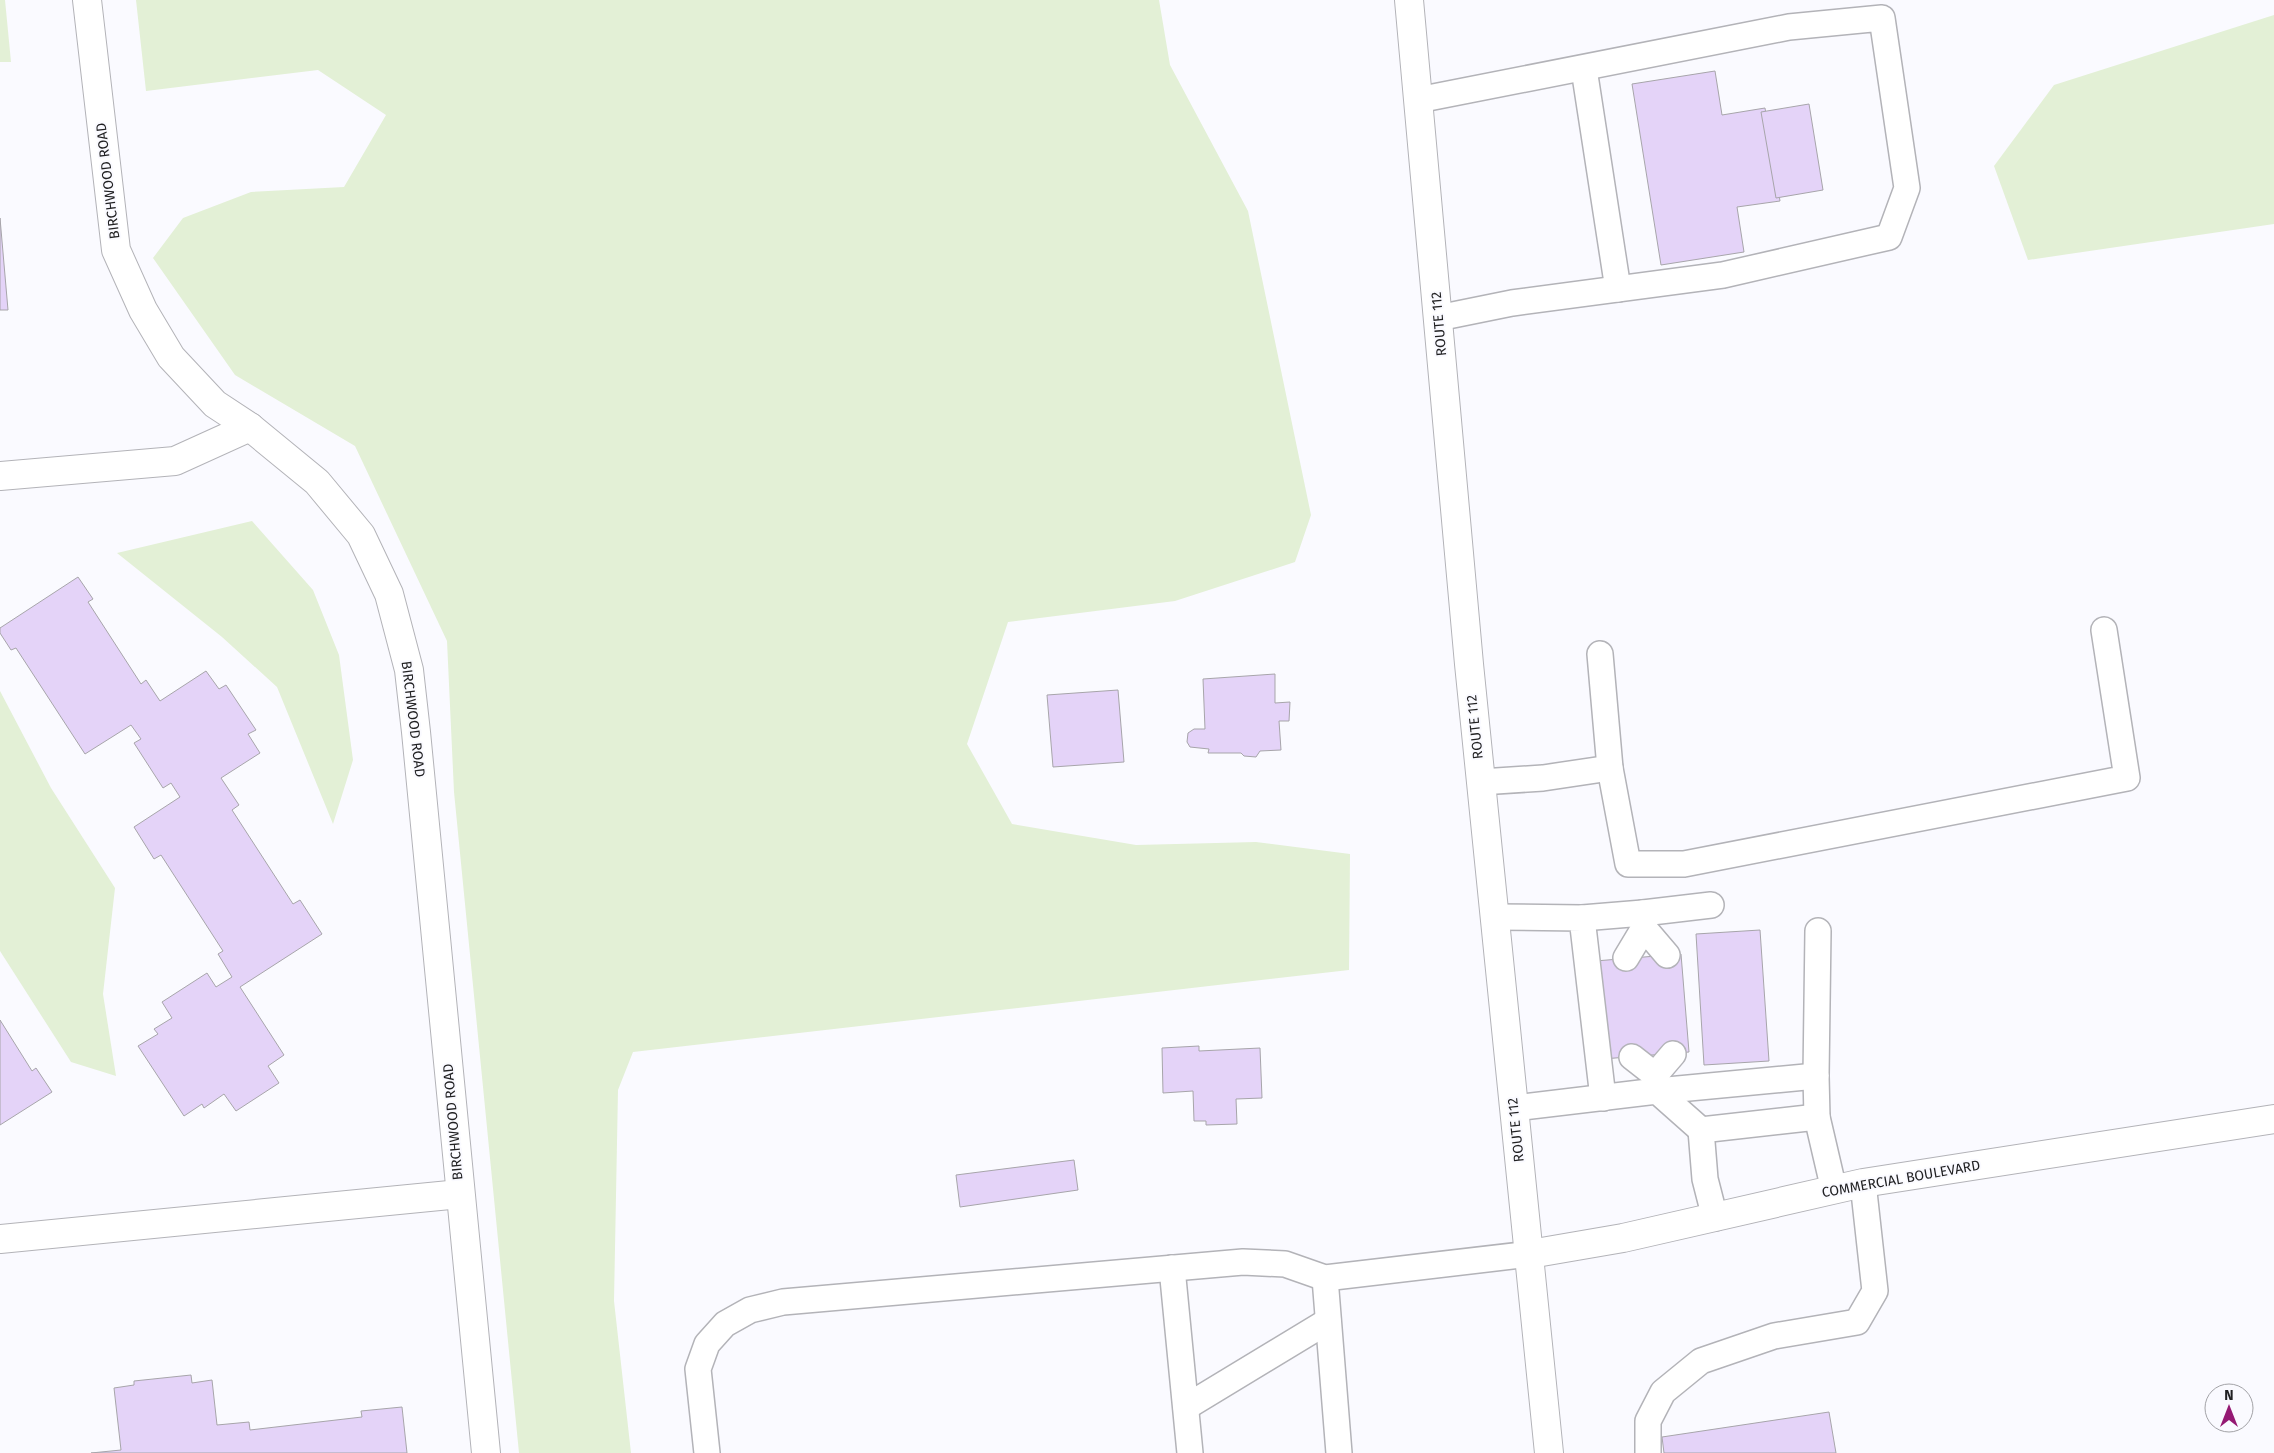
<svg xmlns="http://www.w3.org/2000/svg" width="2274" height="1453" viewBox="0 0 2274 1453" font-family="'Fira Sans',sans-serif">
<rect width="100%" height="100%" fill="#fafaff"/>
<g fill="#e3f0d6">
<path d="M0,0H5L11,62H0Z"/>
<path d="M136,0H1159L1170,65L1248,211L1311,515L1295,562L1175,601L1008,622L967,744L1012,824L1136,845L1256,842L1350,854L1349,970L633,1052L618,1090L614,1301L631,1453H519L454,792L447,641L355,446L235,375L153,258L183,218L251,192L344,187L386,115L318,70L146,91Z"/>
<path d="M2274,15V224L2028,260L1994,166L2054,85Z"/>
<path d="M252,521L313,590L339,655L353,760L333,824L277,687L222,637L117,553Z"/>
<path d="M0,691L51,788L115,888L103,994L116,1076L71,1062L0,951Z"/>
</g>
<g fill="#e4d3f8" stroke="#a7a5aa">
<path d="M1715,71L1722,115L1765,108L1780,201L1737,207L1744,252L1661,265L1632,84Z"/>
<path d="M1809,104L1823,190L1776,198L1761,112Z"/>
<path d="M0,218L8,310H0Z"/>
<path d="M78,577L93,599L88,602L141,684L146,680L160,701L206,671L219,689L226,685L256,730L248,734L260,753L221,778L239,805L232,810L293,904L300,900L322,934L240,987L284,1055L268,1066L279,1083L236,1111L224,1094L204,1108L202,1104L184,1116L138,1046L158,1034L154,1029L172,1018L162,1002L207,973L216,987L232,977L218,954L223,951L161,855L154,859L134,827L180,797L171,783L163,788L134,743L141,739L131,725L85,754L16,648L11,650L0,633V628Z"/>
<path d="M1275,674V703L1290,702L1289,721H1279L1281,750L1260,751L1256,757L1244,756L1241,753H1208L1209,749L1190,747L1187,742L1188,733L1194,729H1205L1203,679Z"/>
<path d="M1118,690L1124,762L1053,767L1047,695Z"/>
<path d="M1760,930L1769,1061L1704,1065L1696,934Z"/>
<path d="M1681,954L1689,1052L1603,1059L1595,961Z"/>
<path d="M0,1020L32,1071L36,1068L52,1092L0,1125Z"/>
<path d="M1199,1046V1051L1260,1048L1262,1098L1236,1099L1237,1124L1206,1125V1121H1194L1193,1091L1163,1093L1162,1048Z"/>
<path d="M1074,1160L1078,1190L960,1207L956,1175Z"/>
<path d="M191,1375L192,1383L212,1380L217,1425L249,1422L250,1430L362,1417L361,1411L402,1407L407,1453H91L121,1450L114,1388L134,1385V1381Z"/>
<path d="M1829,1412L1836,1453H1664L1662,1437Z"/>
</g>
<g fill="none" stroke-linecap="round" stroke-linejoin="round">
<g stroke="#b3b3b8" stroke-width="28">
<g id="lane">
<path d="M1584,69L1618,289"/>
<path d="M1418,100L1789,27L1882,18L1907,188L1889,237L1723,275L1512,303L1438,318"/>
<path d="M1610,768L1628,864H1684L2127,778L2104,630"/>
<path d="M1481,782L1543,778L1610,768L1600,654"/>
<path d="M1643,913L1711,905"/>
<path d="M1495,917L1582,918L1603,1098"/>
<path d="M1582,918L1643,913L1644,928"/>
<path d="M1626,958L1644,928L1667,955"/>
<path d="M1632,1057L1655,1075L1657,1091L1816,1076"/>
<path d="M1655,1075L1673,1054"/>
<path d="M1514,1108L1657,1091L1701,1130"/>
<path d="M1817,1117L1816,1076L1818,931"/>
<path d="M1715,1218L1705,1179L1701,1130L1817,1117L1834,1190"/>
<path d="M1172,1268L1190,1453"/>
<path d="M1325,1278L1339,1453"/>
<path d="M1186,1407L1328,1321"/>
<path d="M707,1453L698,1369L707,1344L725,1324L750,1310L783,1302L1243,1262L1285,1264L1325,1278L1530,1254"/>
<path d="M1648,1453V1421L1663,1392L1701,1361L1774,1336L1857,1322L1875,1291L1863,1183"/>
</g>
</g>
<g stroke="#b3b3b8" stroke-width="30">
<g id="street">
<path d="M87,0L116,250L143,310L171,357L215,404L250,427L317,482L361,535L389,594L409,670L416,732L486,1453"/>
<path d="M0,476L175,461L250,427"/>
<path d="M0,1239L460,1194"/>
</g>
</g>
<g stroke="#b3b3b8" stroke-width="30">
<path id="secondary" d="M1530,1254L1623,1238L1863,1183L2274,1119"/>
</g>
<g stroke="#b3b3b8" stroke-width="30">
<path id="primary" d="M1409,0L1469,664L1549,1453"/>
</g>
<use href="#lane" stroke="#fff" stroke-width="25"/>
<use href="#street" stroke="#fff" stroke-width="28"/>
<use href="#secondary" stroke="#fff" stroke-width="28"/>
<use href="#primary" stroke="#fff" stroke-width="28"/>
</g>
<g text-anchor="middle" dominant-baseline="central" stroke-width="4" stroke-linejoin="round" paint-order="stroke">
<g font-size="14" fill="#212123" stroke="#fafaff">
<text transform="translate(108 181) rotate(-97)">BIRCHWOOD ROAD</text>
<text transform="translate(1439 324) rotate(-95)">ROUTE 112</text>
<text transform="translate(413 719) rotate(83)">BIRCHWOOD ROAD</text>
<text transform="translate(1475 727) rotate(-96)">ROUTE 112</text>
<text transform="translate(453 1122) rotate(-95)">BIRCHWOOD ROAD</text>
<text transform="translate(1516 1130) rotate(-96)">ROUTE 112</text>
<text transform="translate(1901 1179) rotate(-10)">COMMERCIAL BOULEVARD</text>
</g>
</g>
<g transform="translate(2229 1408)"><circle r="24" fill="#fafaff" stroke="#a3a3a7"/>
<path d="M0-4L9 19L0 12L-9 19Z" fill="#951973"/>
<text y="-8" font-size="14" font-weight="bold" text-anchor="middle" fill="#212123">N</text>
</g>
</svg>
